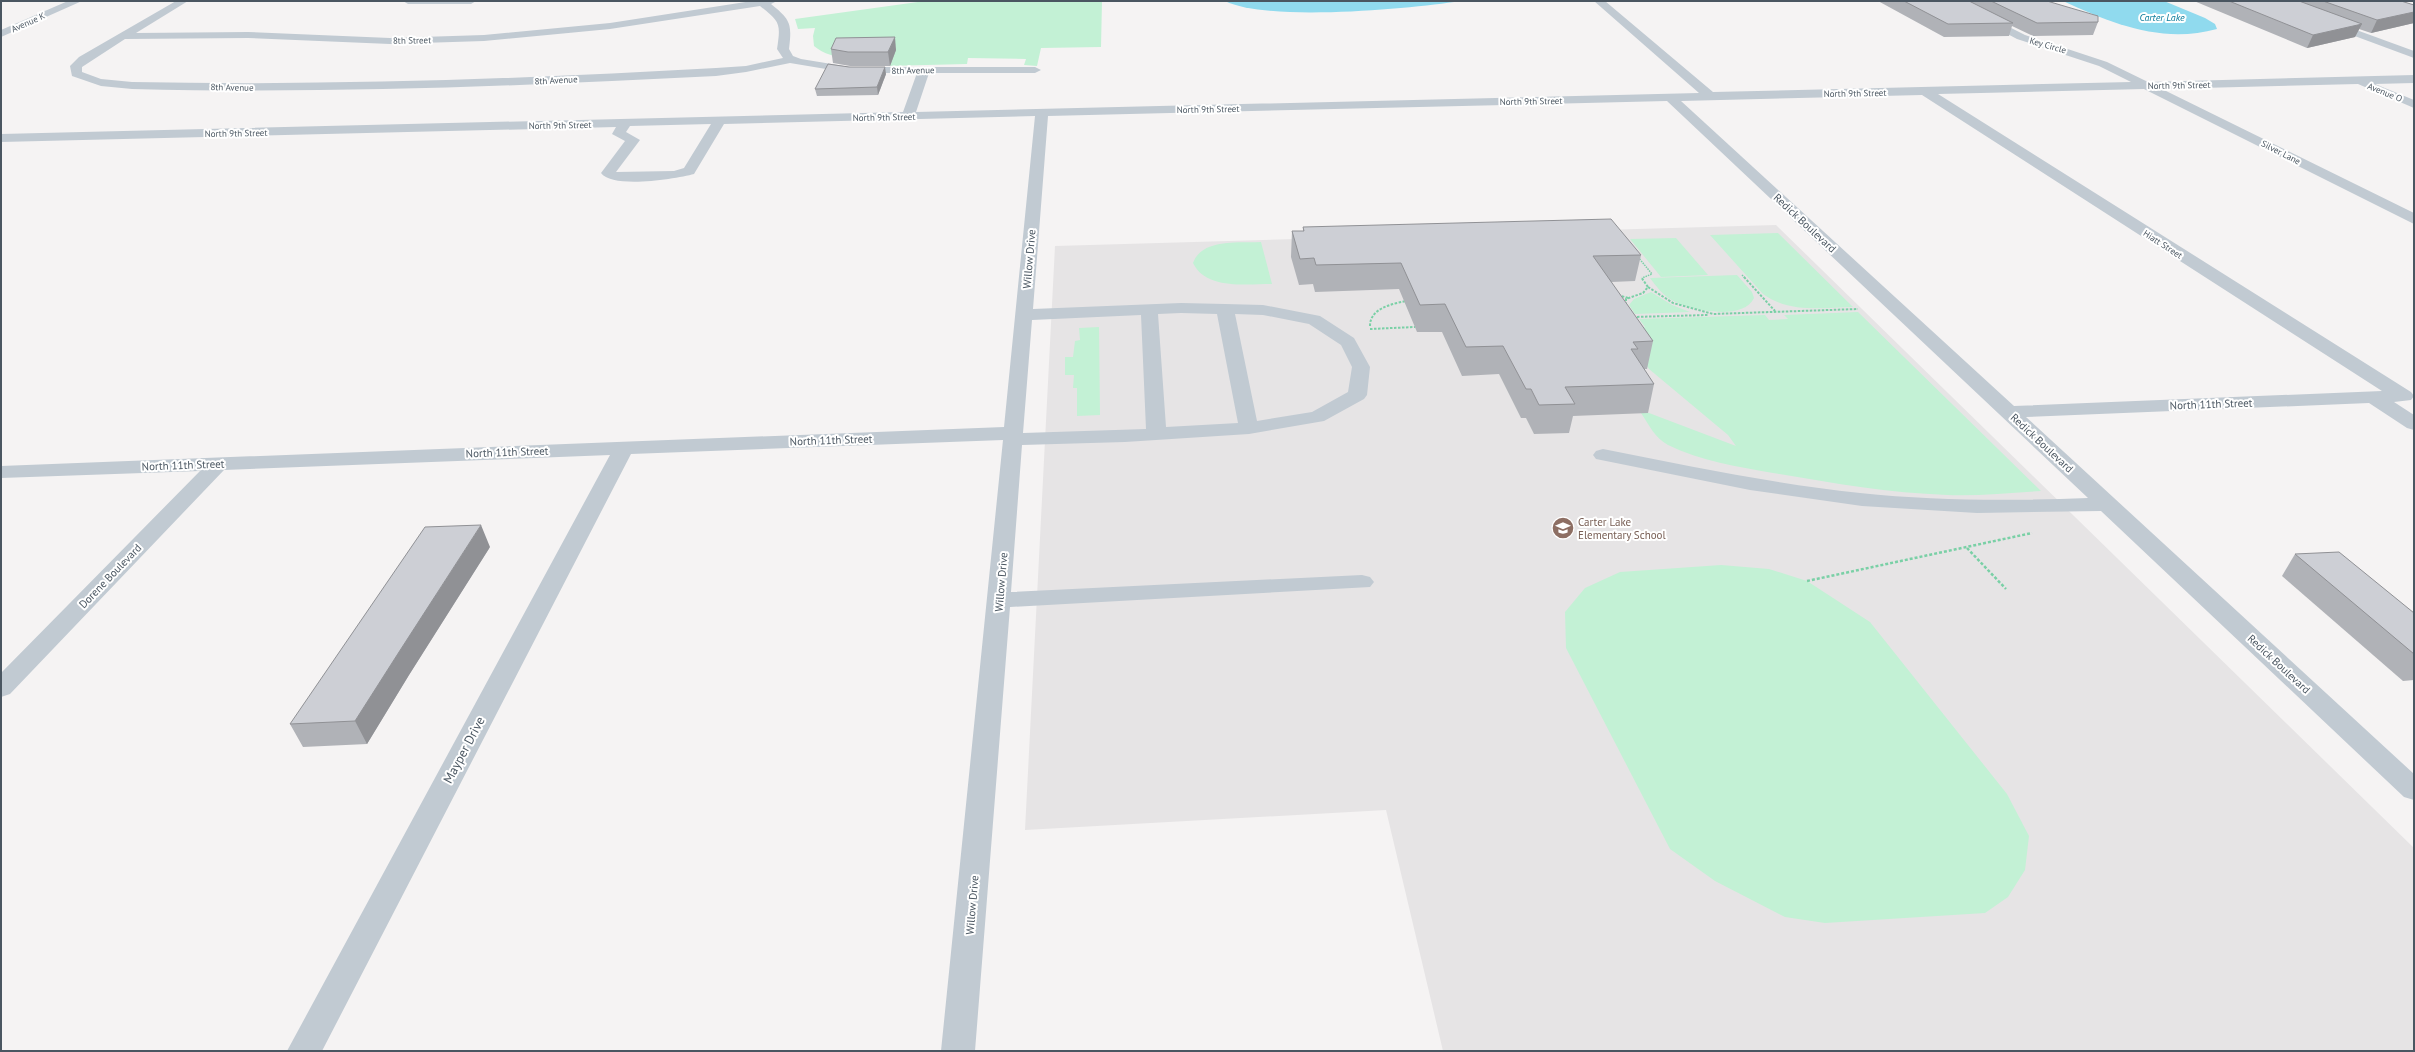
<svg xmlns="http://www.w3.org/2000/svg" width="2415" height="1052" viewBox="0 0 2415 1052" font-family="'PT Sans',sans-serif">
<rect width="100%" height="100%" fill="#f5f3f3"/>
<path fill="#e6e4e5" d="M1776,225L2414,848V1051H1443L1386,810L1025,830L1055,246Z"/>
<g fill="#c3f1d5">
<path d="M925,1H1102L1101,47L1041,48L1037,66L1024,65L1026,59L968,58L967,64L886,66L888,61C864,59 833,62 814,46L813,36L815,28L798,29L795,19Z"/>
<path d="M1778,233L1853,307C1822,308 1789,313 1763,294L1710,235Z"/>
<path d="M1676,238L1708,275L1661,277L1630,239Z"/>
<path d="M1261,242L1272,284C1246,284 1206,290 1193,263C1202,238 1239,243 1261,242Z"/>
<path d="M1737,275L1752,292L1754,298C1743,322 1687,310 1670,299C1662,294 1656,286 1650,278Z"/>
<path d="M1651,292L1672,305L1690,312L1635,314L1629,305L1634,299Z"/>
<path d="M1858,312L2041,491C2010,493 1979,496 1947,495C1888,493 1831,483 1773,473C1739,467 1700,461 1668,445C1655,438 1649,425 1641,413H1649L1736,446L1728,435L1649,369L1621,328L1645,327L1639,319L1765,315L1769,320L1788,319L1784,315Z"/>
<path d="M1099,327L1100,415L1077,416V388H1073L1074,375H1065V357H1073L1075,341L1080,340L1079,328Z"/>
<path d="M1721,565L1769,569L1807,581L1870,622L2007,794L2029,836L2025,870L2008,897L1985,913L1825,923L1785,917L1715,881L1670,849L1566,648L1565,612L1585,588L1620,572Z"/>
</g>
<g fill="#90daee">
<path d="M1225,1H1454V2C1404,9 1267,22 1225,1Z"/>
<path d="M2063,1H2164L2205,18L2215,24L2217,29C2162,44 2113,24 2063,1Z"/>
</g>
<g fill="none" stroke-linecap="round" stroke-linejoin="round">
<g stroke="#7ad0a6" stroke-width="1.5" stroke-dasharray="1.5 1" stroke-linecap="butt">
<path d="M1638,257L1652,274L1642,278"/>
<path d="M1742,275L1745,278"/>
</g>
<g stroke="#7ad0a6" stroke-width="2" stroke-dasharray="2.5 1.5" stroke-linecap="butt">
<path d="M1744,277L1775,311"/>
<path d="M1648,287L1673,303L1713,314L1858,309"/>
<path d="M1618,295L1628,298"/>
<path d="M1626,305V299L1643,293L1648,287L1641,277"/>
<path d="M1633,317L1708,315"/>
<path d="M1370,326C1370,308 1392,304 1406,301"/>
<path d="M1370,329L1415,327"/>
</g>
<g stroke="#7ad0a6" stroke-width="2.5" stroke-dasharray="3 2" stroke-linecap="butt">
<path d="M1967,548L2006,589"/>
<path d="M1807,581L2032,533"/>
</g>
<g fill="#c1cad2" fill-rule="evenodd">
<path d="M68,1H82L1,37V30Z"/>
<path d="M176,1H188L136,33L248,32L390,38L484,35L610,23L752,1H777L771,4C791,20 792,24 789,49L793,56L801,59L850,67H1035L1041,70L1035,73H929L916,112L1699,93L1594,1H1605L1713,92L2131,82L2099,66L2017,39L1945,1H1958L2025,35L2107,62L2148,82L2414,75V83L2375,84L2414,100V108L2358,84L2162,89L2414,213V224L2144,89L1938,94L2411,392L2414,396L2411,400L2394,402L2414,415V430L2407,428L2369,403L2026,417L2414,774V800L2404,797L2101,511L1977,513L1862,506L1750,490L1596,459L1593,455L1596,451L1603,449C1688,466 1774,484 1860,493C1936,501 2012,501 2088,498L1667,101L1048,116L1033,309L1181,303L1225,304L1263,305L1320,316L1354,338L1370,367L1367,395L1364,399L1324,421L1249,434L1125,442L1022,445L1011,592L1362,575L1370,577L1374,582L1370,587L1010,607L975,1051H941L1003,440L631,454L322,1051H287L610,455L224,470L10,694L1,697V673L200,471L1,478V466L1004,427L1035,116L724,124L694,174C676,179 612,189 601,173L625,141L612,134L616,127L1,142V134L903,112L917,73H850L790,63L746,72L716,76C521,86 327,94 132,89L101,86L72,76L70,66L79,57ZM760,6C780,22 781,23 777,49L783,58L746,66L716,68C521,79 327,86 132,82L101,79L82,72V67L125,39L248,38L390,44L484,41L610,29ZM1922,95L2382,391L2014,406L1681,101ZM711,124L684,168L674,171L616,172L640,140L626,132L630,126ZM1181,313L1217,314L1238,423L1166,427L1158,314ZM1235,314L1263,315L1309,324L1341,345L1352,367L1348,392L1312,412L1257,421ZM1141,315L1146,429L1023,433L1032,320Z"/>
<path d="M403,1H476L471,4H408Z"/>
<path d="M2329,20L2414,51V58L2325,25L2324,23Z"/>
</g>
</g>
<g fill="#b0b2b7">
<path d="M1878,1H2047L2098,22L2093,35L2033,36L2012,26L2009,36L1944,37Z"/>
<path d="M2194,1H2401L2414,5V23L2371,33L2359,29L2355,37L2307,48Z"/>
<path d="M831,49L896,50L890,66H850L833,63Z"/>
<path d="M886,74L878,95L817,96L815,89Z"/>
<path d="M1303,227L1641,255L1635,281L1611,282L1653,341L1647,369H1644L1654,384L1648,413L1573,416L1569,433L1534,434L1526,418H1521L1499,374L1462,376L1442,332H1417L1399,289L1315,292L1313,284L1299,285L1291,257L1292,231H1303Z"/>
<path d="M490,547L409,675L367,744L303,747L290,724Z"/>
<path d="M2295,554L2414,613V680L2403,681L2282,576Z"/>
</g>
<g fill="#909195">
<path d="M2414,12V23L2371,33L2377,20Z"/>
<path d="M2362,24L2355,37L2307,48L2313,35Z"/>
<path d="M895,37L896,50L890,66L888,52Z"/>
<path d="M885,67L886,74L878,95L877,87Z"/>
<path d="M481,525L490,547L409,675L367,744L355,721L399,652Z"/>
</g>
<g fill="#cdcfd5" stroke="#909195">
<path d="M1904,1H1969L2013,23L1948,24Z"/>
<path d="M1991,1H2047L2098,16V22L2037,23Z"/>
<path d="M2229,1H2299L2362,24L2313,35Z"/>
<path d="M2323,1H2401L2414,5V12L2377,20Z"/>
<path d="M895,37L888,52H848L831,49L836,38Z"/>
<path d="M828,64L849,67H885L877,87L815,89Z"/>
<path d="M1611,219L1641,255L1593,256L1653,341L1633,342L1638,349H1631L1654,384L1565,387L1575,404L1539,405L1531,389H1526L1503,346L1466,347L1445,304L1420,305L1401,263L1316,265L1314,258L1300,259L1292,231H1304L1303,227Z"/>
<path d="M481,525L399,652L355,721L290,724L425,527Z"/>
<path d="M2339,552L2414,613V654L2295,554Z"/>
</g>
<defs>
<g id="school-disc" transform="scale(1.15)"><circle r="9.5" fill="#8d6e63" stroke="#fff"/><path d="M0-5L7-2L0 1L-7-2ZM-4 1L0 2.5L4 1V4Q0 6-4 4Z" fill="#fff"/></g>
</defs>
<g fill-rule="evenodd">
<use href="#school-disc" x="1563" y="528"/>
</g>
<g text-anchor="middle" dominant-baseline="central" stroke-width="4" stroke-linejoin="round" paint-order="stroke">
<g font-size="9" fill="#4a5661" stroke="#fff">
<text transform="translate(28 22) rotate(-24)">Avenue K</text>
<text transform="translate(412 40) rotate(-1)">8th Street</text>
<text transform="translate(2048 45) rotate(16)">Key Circle</text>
<text transform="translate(913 70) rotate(-1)">8th Avenue</text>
<text transform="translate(556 80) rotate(-3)">8th Avenue</text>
<text transform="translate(2179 85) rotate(-1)">North 9th Street</text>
<text transform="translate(232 87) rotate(1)">8th Avenue</text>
<text transform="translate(2385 92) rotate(22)">Avenue O</text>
<text transform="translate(1855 93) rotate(-1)">North 9th Street</text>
<text transform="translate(1531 101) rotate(-1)">North 9th Street</text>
<text transform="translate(1208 109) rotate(-1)">North 9th Street</text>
<text transform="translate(884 117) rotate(-1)">North 9th Street</text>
<text transform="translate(560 125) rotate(-1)">North 9th Street</text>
<text transform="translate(236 133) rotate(-1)">North 9th Street</text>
<text transform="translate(2281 152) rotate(27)">Silver Lane</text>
<text transform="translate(2163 244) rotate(33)">Hiatt Street</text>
</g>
<g font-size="10" font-style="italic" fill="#0c7c9b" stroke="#fff">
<text x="2162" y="17">Carter Lake</text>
</g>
<g font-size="11" fill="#4a5661" stroke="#fff">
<text transform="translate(1805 223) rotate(43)">Redick Boulevard</text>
<text transform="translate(1029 259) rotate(-85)">Willow Drive</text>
<text transform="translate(2211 404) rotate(-2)">North 11th Street</text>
<text transform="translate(831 440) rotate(-2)">North 11th Street</text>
<text transform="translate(2042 443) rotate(43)">Redick Boulevard</text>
<text transform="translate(507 452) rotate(-2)">North 11th Street</text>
<text transform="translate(183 465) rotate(-2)">North 11th Street</text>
<text transform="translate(110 576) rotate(-46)">Dorene Boulevard</text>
<text transform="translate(1001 582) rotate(-85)">Willow Drive</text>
<text transform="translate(2279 664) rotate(43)">Redick Boulevard</text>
<text transform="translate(972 905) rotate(-85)">Willow Drive</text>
</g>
<g font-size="11" fill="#785e54" stroke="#fff" text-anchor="start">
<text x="1578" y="522">Carter Lake<tspan x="1578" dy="13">Elementary School</tspan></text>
</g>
<g font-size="13" fill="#4a5661" stroke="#fff">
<text transform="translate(464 750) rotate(-62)">Mayper Drive</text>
</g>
</g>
<rect width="2415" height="1052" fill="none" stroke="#4a5661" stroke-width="4"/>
</svg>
